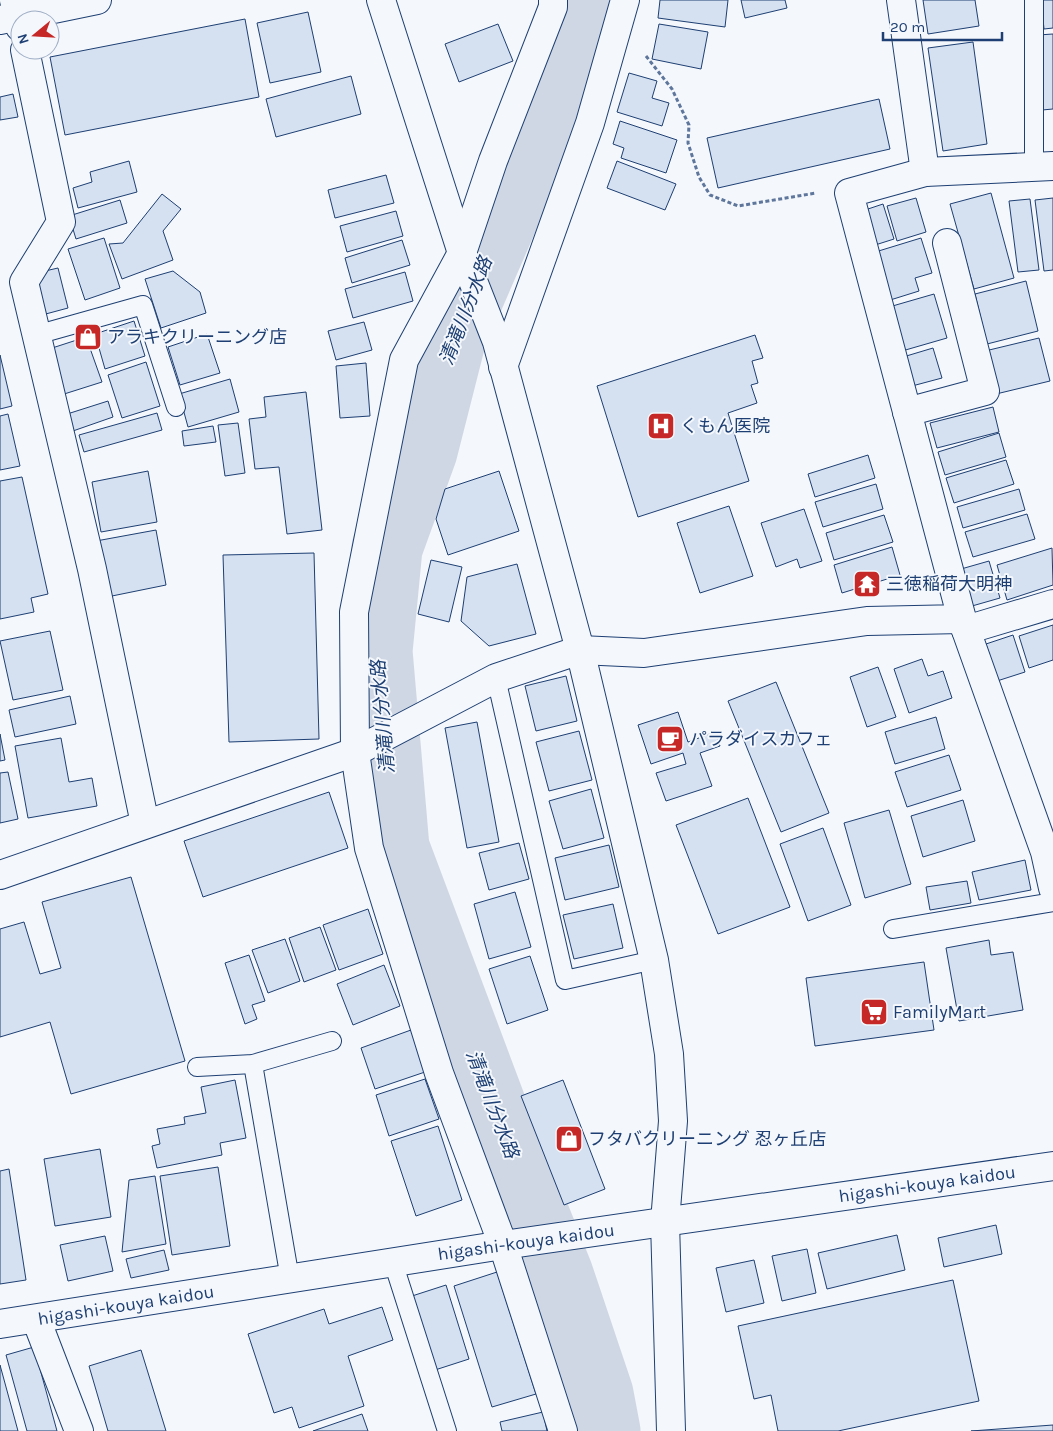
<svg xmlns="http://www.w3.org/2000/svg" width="1053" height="1431" viewBox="0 0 1053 1431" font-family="Karla,'Noto Sans JP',sans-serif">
<rect width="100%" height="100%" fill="#f4f7fb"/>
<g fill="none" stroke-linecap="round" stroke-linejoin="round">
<path stroke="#cfd7e4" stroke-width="71" d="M574,0L566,72L451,337L422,451L387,548L377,651L394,848L501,1133L558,1275L598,1394L605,1431"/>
</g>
<g fill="#d5e0f0" stroke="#1d3f73">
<path d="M660,0H728L725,27L658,18Z"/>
<path d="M741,0H785L787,8L745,18Z"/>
<path d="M923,0H975L979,26L928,34Z"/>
<path d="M1041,0H1053V28L1044,29Z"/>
<path d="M308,12L321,72L270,83L257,23Z"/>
<path d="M245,19L259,97L65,135L50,57Z"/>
<path d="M498,24L513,61L459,82L445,44Z"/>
<path d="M659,24L708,32L701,69L652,59Z"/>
<path d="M1053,34V109L1042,110L1038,35Z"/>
<path d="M973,42L987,144L943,151L928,48Z"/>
<path d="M629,73L657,81L652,98L669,103L662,126L617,112Z"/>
<path d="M351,76L361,114L276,137L266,99Z"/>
<path d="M13,94L18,117L0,120V97Z"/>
<path d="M879,99L890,149L718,188L707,138Z"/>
<path d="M620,121L677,140L666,173L621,158L624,148L613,144Z"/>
<path d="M129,161L137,192L78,208L73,188L92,182L90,172Z"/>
<path d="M617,161L676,184L665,210L607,188Z"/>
<path d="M386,175L394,203L335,218L328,190Z"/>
<path d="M991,193L1014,278L974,289L950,204Z"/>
<path d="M162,194L181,209L163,231L173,260L122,279L109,244L123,243Z"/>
<path d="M916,198L926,232L897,241L887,206Z"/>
<path d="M1053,198V270L1044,271L1035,200Z"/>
<path d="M1030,199L1039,270L1018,272L1009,201Z"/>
<path d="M120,200L127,223L76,239L69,216Z"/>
<path d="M883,204L894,239L872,246L862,211Z"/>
<path d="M396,211L403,236L347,252L340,226Z"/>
<path d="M104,238L120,288L85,300L68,249Z"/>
<path d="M921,238L932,273L915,278L919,291L887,301L872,253Z"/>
<path d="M402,240L410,265L352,283L345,258Z"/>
<path d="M58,268L68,308L42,315L32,274Z"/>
<path d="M173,271L200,292L206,313L161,328L145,279Z"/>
<path d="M405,272L413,301L353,318L345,289Z"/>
<path d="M1026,281L1038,331L987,344L975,294Z"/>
<path d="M934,294L947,338L902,351L889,307Z"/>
<path d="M134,321L145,356L105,369L95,334Z"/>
<path d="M364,322L372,350L336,360L328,331Z"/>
<path d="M207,334L220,373L180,385L168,347Z"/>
<path d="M755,335L763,358L752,361L758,383L751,385L757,403L728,413L749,481L638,517L597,386Z"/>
<path d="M86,337L102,382L61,395L46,350Z"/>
<path d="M1039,338L1050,381L996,394L985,351Z"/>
<path d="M933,348L942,378L912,386L903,357Z"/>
<path d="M0,355L12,406L0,409Z"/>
<path d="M146,362L160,406L122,418L108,375Z"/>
<path d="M366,363L370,416L340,418L336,366Z"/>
<path d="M230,379L239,412L188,427L179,394Z"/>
<path d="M306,392L322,530L287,534L279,467L255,469L249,419L266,417L264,397Z"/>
<path d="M108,401L113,417L70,432L64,415Z"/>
<path d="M993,407L999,432L937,448L930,423Z"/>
<path d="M157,413L162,430L84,452L79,435Z"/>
<path d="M8,414L20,466L0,470V416Z"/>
<path d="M238,423L245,473L225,476L218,425Z"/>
<path d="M213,426L216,442L184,446L182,431Z"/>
<path d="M999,433L1006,457L945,475L938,452Z"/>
<path d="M868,455L875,478L815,497L808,474Z"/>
<path d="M1006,460L1014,484L954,503L946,478Z"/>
<path d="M148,471L157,522L101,532L92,482Z"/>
<path d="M499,471L519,531L448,555L436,519L445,489Z"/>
<path d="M22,477L48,594L31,598L34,612L0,619V481Z"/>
<path d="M876,484L883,509L823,527L815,502Z"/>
<path d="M1019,489L1025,510L963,528L957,507Z"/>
<path d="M729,506L753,576L700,593L677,523Z"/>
<path d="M804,509L822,561L800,568L797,559L776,567L761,523Z"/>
<path d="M1027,514L1035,539L973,557L965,532Z"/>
<path d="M884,515L893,542L834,560L826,533Z"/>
<path d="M156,530L166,585L107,597L96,541Z"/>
<path d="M892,547L900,575L842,593L834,565Z"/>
<path d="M1052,548L1053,585L1007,600L997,565Z"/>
<path d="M314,553L319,739L229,742L223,555Z"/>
<path d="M431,560L462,567L449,622L418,614Z"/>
<path d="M989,561L1000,598L972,606L961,569Z"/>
<path d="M517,564L536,634L489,646L461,621L467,577Z"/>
<path d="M1053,625V660L1029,668L1019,636Z"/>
<path d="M50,631L63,690L13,700L0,641Z"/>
<path d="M1013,635L1025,672L997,681L986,644Z"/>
<path d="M922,659L928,676L943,671L952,698L909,713L894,669Z"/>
<path d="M878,667L896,717L867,727L850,677Z"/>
<path d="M566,676L577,721L536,731L525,686Z"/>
<path d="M776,682L829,813L781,832L728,701Z"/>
<path d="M70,696L76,724L15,737L9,710Z"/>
<path d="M678,712L688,742L715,732L720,746L700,753L712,786L666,801L656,773L686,764L683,753L651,764L638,725Z"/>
<path d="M936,717L945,749L895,764L885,732Z"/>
<path d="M477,722L499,842L467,848L445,728Z"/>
<path d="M579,731L592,780L549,791L536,742Z"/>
<path d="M0,734L5,760L0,761Z"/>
<path d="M61,738L69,782L92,778L97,806L28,818L15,746Z"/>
<path d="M949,755L961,790L907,807L895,772Z"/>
<path d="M8,772L18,819L0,823V773Z"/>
<path d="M591,789L604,838L563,849L549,801Z"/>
<path d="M329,792L348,848L203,897L184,841Z"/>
<path d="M748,798L790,907L718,934L676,825Z"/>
<path d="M963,800L975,841L923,857L911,816Z"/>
<path d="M889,810L911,884L865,898L844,823Z"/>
<path d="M823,828L851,905L808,921L780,844Z"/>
<path d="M519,843L529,879L489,890L479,853Z"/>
<path d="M609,845L619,887L565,900L555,858Z"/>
<path d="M1025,860L1031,890L979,900L972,872Z"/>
<path d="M131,877L185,1061L71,1094L50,1022L0,1037V929L24,922L40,974L61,968L42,902Z"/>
<path d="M967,881L971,903L930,910L926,887Z"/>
<path d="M515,892L531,947L489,959L474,904Z"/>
<path d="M613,904L623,948L574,959L563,915Z"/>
<path d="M368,909L383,954L339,970L323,925Z"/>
<path d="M320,927L336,970L304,982L289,938Z"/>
<path d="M285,939L300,981L268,993L252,950Z"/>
<path d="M989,940L991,955L1013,952L1023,1010L959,1021L946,948Z"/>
<path d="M249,955L265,1001L252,1005L257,1019L245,1024L225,963Z"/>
<path d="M530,956L548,1010L507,1024L489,969Z"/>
<path d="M924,962L934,1030L815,1046L806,978Z"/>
<path d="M384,965L400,1006L353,1025L337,984Z"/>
<path d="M411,1030L425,1072L375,1089L361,1048Z"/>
<path d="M425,1079L439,1119L389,1136L376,1095Z"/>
<path d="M235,1080L246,1138L220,1143L222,1155L157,1168L152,1146L160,1144L157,1129L185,1124L184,1117L206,1113L201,1087Z"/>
<path d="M563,1080L605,1189L564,1205L521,1096Z"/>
<path d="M438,1126L462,1200L416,1216L391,1141Z"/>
<path d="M100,1149L111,1217L55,1226L44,1159Z"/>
<path d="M218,1167L230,1246L172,1255L160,1176Z"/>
<path d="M9,1169L26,1280L0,1284V1171Z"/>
<path d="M155,1176L166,1244L122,1252L129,1180Z"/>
<path d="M996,1225L1002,1254L944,1267L938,1238Z"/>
<path d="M897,1235L905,1270L827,1289L818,1253Z"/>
<path d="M105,1236L113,1271L68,1281L60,1245Z"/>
<path d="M807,1249L816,1293L782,1301L772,1256Z"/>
<path d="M164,1250L169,1270L131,1278L126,1259Z"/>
<path d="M754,1260L764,1303L726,1312L716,1268Z"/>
<path d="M497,1272L536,1394L492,1407L454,1286Z"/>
<path d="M953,1280L979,1401L838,1431H778L771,1395L754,1399L738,1326Z"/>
<path d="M446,1285L469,1359L435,1370L412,1296Z"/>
<path d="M382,1307L393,1340L348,1356L364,1406L299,1428L292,1407L274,1413L248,1334L324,1309L329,1324Z"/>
<path d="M34,1347L57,1431H27L6,1355Z"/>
<path d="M141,1350L166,1431H108L89,1366Z"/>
<path d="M0,1365L18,1431H0Z"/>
<path d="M543,1412L547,1431H502L500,1422Z"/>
<path d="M362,1414L368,1431H313Z"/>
<path d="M1053,1425V1431H971Z"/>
</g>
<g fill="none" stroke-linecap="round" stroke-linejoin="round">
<g stroke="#1d3f73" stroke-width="20">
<g id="lane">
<path d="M1034,167V0"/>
<path d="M36,335L143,305L176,407"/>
<path d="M496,678L565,980L654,960"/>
<path d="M893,929L1053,902"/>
<path d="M253,1064L290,1279"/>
<path d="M197,1067L253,1064L332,1041"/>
<path d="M393,1262L447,1431"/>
</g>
</g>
<g stroke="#1d3f73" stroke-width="30">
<g id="street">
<path d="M14,0L20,27"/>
<path d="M553,0V7L493,161L462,253L404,360L354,612L355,752L369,848L439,1073L503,1245L563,1431"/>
<path d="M901,0L925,172"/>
<path d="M25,50L61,222L24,282L92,569L145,824"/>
<path d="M503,367L590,123L625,0"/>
<path d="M907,412L985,391L947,243"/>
<path d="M962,619L1045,852L1053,888"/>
<path d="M966,630L1053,604"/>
<path d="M0,875L355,752L496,678L580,650L644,653L867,621L962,619L849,193L925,172L1053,166"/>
<path d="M36,1319L79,1431"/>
</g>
</g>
<g stroke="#1d3f73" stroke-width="30">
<g id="secondary">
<path d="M381,0L462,253L497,342L580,650L654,960L669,1054L673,1121L665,1222L671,1431"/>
<path d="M0,1324L503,1245L1053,1166"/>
</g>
</g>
<g stroke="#1d3f73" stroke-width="30">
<path id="primary" d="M0,20L97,0"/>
</g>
<path stroke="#5e769c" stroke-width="3" stroke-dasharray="4 2.5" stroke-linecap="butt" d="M646,56L672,89L689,125L688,143L699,177L710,195L738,206L816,193"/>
<use href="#lane" stroke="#f4f7fb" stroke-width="18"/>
<use href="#street" stroke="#f4f7fb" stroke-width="28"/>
<use href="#secondary" stroke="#f4f7fb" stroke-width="28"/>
<use href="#primary" stroke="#f4f7fb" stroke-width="28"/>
</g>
<defs>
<g id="shop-square" transform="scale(1.4375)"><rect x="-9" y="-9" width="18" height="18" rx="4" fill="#c62828" stroke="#f4f7fb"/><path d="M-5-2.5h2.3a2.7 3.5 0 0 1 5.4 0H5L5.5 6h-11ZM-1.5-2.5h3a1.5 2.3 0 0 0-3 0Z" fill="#fff"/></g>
<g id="hospital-square" transform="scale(1.4375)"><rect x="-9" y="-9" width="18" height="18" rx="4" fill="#c62828" stroke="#f4f7fb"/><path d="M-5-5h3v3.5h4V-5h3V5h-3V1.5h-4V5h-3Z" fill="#fff"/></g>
<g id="temple-square" transform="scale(1.4375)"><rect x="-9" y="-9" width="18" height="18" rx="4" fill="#c62828" stroke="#f4f7fb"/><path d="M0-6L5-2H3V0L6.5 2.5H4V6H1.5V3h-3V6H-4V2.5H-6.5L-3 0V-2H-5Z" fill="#fff"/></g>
<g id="cafe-square" transform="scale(1.4375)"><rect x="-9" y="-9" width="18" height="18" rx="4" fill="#c62828" stroke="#f4f7fb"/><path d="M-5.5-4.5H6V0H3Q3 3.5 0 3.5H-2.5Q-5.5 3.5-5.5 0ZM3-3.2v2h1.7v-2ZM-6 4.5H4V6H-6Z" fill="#fff"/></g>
<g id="supermarket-square" transform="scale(1.4375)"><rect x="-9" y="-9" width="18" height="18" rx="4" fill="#c62828" stroke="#f4f7fb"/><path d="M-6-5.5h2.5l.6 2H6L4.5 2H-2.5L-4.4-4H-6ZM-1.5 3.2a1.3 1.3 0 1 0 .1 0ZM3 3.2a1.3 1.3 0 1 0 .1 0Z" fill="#fff"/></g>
</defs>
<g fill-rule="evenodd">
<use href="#shop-square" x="88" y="337"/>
<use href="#hospital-square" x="661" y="426"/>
<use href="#temple-square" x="867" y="584"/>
<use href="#cafe-square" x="670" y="739"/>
<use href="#supermarket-square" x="874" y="1012"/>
<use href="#shop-square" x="569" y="1139"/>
</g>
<g text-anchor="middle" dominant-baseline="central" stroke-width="4" stroke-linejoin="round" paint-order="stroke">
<g font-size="18" fill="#1d3f73" stroke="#f4f7fb" text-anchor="start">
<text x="107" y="337">アラキクリーニング店</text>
<text x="680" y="426">くもん医院</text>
<text x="886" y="584">三徳稲荷大明神</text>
<text x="689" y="739">パラダイスカフェ</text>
<text x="893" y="1012">FamilyMart</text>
<text x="588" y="1139">フタバクリーニング 忍ヶ丘店</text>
</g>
<g font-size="18" fill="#1d3f73" stroke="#f4f7fb">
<text transform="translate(927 1184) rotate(-8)">higashi-kouya kaidou</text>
<text transform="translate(526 1242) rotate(-8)">higashi-kouya kaidou</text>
<text transform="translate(126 1305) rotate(-9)">higashi-kouya kaidou</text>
</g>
<g font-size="19" font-style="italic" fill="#1d3f73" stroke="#f4f7fb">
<text transform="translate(466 311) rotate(-69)">清滝川分水路</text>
<text transform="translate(383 717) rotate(-95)">清滝川分水路</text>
<text transform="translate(492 1104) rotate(69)">清滝川分水路</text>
</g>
</g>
<g transform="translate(35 35) rotate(252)"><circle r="24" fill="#f4f7fb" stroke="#9eadc5"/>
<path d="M0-4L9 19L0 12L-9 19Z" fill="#c62828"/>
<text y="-8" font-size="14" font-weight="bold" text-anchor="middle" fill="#1d3f73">N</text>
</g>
<path d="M883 32v8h119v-8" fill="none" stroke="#1d3f73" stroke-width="2.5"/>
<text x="890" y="32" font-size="15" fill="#1d3f73" stroke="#f4f7fb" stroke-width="4" paint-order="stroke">20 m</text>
</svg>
